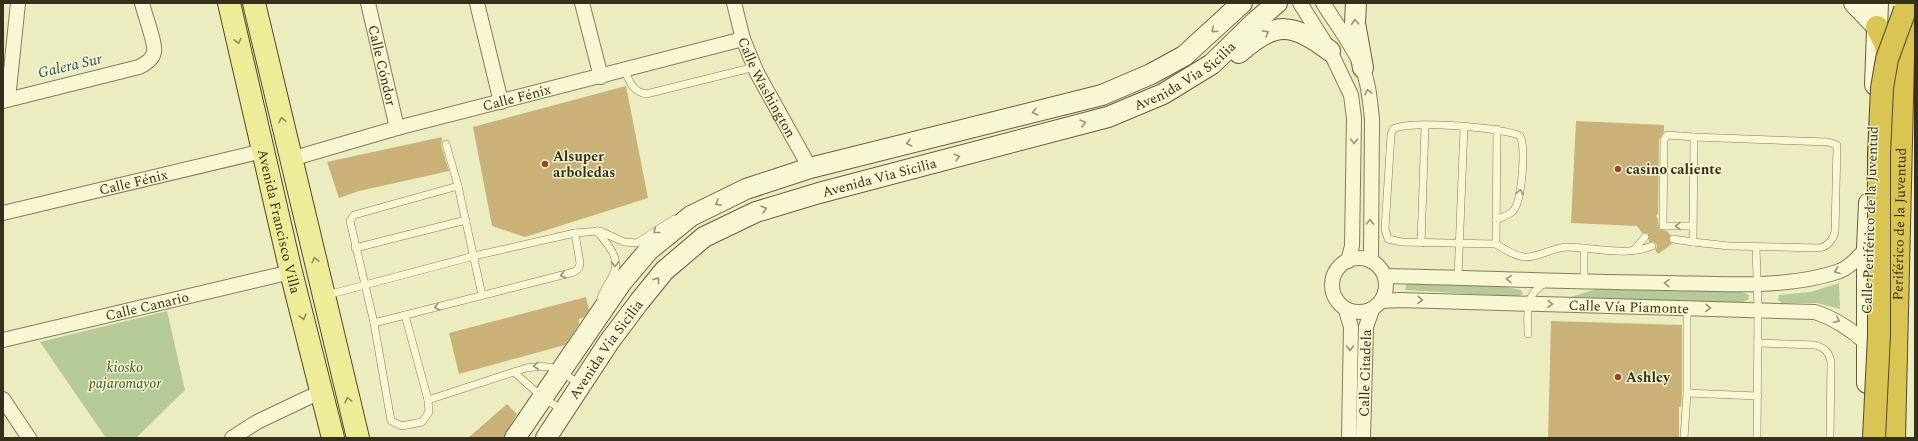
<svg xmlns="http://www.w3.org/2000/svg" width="1918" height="441" viewBox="0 0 1918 441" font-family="Spectral,serif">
<rect width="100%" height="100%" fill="#ececc1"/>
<g fill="#b5ca96">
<path d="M1408,283L1506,287L1521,290L1523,293L1518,297L1405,290L1406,284Z"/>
<path d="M1839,283L1840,309L1817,303H1782L1778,300L1779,295L1811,292Z"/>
<path d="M1703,288L1742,292L1749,295L1748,300L1740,303L1571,297L1596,289Z"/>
<path d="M167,311L185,390L136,438H106L40,342Z"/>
</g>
<g fill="#cab178">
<path d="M626,86L648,198L525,237L492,226L473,127Z"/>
<path d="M1576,121L1664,125V131L1659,140L1658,214L1656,216L1658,219L1659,229L1667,231L1670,235L1669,241L1672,244L1658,254L1655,250L1657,247L1656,243L1649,242L1648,233H1642L1637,226L1571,223Z"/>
<path d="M442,137L441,145L449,171L359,191L339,198L327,162Z"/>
<path d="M586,297L589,310L584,317L579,319V324L565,345L459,374L449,333Z"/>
<path d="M1551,321L1682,325V393L1681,407H1679V438H1548Z"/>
<path d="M507,404L517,414L506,432L504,438H468Z"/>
</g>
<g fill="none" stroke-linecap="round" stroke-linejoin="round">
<g stroke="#857d59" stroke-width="8">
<g id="lane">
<path d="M625,71C630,82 632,91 646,94L755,67"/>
<path d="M1694,137L1828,142L1837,145L1835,232C1832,241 1829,245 1820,248L1729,246L1693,242Z"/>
<path d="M446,144L458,186"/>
<path d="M1496,220C1501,218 1509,215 1513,211C1522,201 1526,148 1520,136C1503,127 1408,120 1393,129L1391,135L1385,229L1388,239L1401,242L1496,244C1505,250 1513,255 1524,257C1539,258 1551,248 1566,247C1593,247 1626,257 1652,246"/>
<path d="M1692,226H1663L1664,140L1667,135L1694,137"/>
<path d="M597,231C607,244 622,258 613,275C609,283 604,289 601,298"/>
<path d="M1673,239L1693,242"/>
<path d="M1421,243L1425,126"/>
<path d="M1496,244L1497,129"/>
<path d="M1756,247L1758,309L1757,438"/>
<path d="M355,248L466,220"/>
<path d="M1634,250L1645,237"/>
<path d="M1458,277L1464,127"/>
<path d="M1584,282V248"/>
<path d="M327,295L474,256L575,233L600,231L624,242L637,243L674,219"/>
<path d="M405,315L428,400L429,412L422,422L402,426L391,421L374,323L350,221L354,215L458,186L482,295"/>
<path d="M374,323L574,272L579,268L580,263L575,233"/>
<path d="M1528,334C1528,312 1524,295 1545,283"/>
<path d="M1758,343L1815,345C1825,348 1829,352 1831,362L1830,438"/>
<path d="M514,372L543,398L563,410"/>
<path d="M1687,393L1758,396"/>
<path d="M428,400L526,368C554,363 558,369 580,385"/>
<path d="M1684,438L1687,393V308"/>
</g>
</g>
<g stroke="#857d59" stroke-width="16">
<g id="street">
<path id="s1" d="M368,3L397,128"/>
<path d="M477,3L501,102"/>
<path d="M582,3L601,77"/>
<path id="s2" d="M734,3L743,39L757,73L810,168"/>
<path d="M1300,3L1330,51L1351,95L1354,118L1352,246L1348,261"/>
<path d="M1323,3C1336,24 1352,44 1362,67C1369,83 1370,102 1372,119L1371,261"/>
<path d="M8,99L18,3"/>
<path d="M3,101L139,67C145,64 153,59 154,52C156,44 144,13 142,3"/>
<path id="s3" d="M291,159L397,128L743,39"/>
<path id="s4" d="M3,213L263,151"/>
<circle cx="1359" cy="285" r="27"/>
<path d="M1385,276C1479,278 1572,282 1666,283C1721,284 1785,289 1837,272C1850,268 1858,257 1867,248"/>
<path id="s5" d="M1381,301L1400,300L1815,312C1836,319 1851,329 1867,344"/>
<path d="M1346,310L1351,327L1349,438"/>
<path id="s6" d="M3,340L291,272"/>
<path d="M3,399L29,438"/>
<path d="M232,438L257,422L322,391"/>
<path id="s7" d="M1363,438L1366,327L1372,310"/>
</g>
</g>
<g stroke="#675e3d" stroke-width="22">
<g id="secondary">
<path d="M1356,3L1355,23L1363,68"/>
<path d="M1854,3L1877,27"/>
<path d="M1239,53C1275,20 1293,23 1330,51"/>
<path d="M1875,85L1878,3"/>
<path d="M1867,383V248L1869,203"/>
<path d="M515,438L621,283L649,250L691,216L746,189L810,168L1102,95L1151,74L1184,56L1242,3"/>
<path id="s8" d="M546,438L609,342L639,302L664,271L704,237L756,212L819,193L1108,117L1163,94L1212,64L1256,21L1277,3"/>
</g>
</g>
<g stroke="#53492e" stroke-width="24">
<g id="primary">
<path id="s9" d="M229,3L291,272L333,438"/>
<path d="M254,3L358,438"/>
</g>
</g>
<g stroke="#53492e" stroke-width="24">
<g id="highway">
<path d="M1877,27L1885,43L1891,68"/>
<path id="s10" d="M1894,438L1904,15"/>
</g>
</g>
<use href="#lane" stroke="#f8f7d4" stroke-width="7"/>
<use href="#street" stroke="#f8f7d4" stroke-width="14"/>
<use href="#secondary" stroke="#f8f7d4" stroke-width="20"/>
<use href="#primary" stroke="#efec99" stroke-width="22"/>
<use href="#highway" stroke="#dac453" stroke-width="22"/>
<g stroke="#53492e" stroke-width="24" stroke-linecap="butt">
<path id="highway-bridge" d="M1874,438L1879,335V154L1882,88L1887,59L1905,10"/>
</g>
<use href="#highway-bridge" stroke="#dac453" stroke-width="22"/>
</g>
<defs><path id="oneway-chevron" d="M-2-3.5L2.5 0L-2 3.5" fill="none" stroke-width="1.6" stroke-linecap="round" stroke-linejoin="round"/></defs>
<g stroke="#969478">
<use href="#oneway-chevron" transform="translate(1355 22) rotate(-93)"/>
<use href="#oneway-chevron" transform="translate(1214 30) rotate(138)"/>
<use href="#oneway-chevron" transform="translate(1266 33) rotate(-29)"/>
<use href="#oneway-chevron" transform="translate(1368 92) rotate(-102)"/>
<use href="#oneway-chevron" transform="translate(1035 112) rotate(166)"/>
<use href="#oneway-chevron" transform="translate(1083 123) rotate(-15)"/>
<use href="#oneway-chevron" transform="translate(1354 141) rotate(91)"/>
<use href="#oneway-chevron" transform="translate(909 143) rotate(166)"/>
<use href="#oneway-chevron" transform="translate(957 157) rotate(-15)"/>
<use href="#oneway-chevron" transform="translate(1520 192) rotate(-81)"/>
<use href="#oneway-chevron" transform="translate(718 203) rotate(154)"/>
<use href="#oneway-chevron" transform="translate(764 209) rotate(-16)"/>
<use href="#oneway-chevron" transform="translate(1370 222) rotate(-89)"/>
<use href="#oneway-chevron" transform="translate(1678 226) rotate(179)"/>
<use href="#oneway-chevron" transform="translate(656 231) rotate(142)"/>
<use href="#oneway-chevron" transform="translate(615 264) rotate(90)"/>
<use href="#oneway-chevron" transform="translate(1837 271) rotate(160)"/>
<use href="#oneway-chevron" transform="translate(563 275) rotate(166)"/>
<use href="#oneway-chevron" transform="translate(1509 279) rotate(-178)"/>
<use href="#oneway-chevron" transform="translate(657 280) rotate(-51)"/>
<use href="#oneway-chevron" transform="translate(1667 283) rotate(-179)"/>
<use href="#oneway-chevron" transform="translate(1420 300) rotate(2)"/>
<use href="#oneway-chevron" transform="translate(1550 304) rotate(2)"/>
<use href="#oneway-chevron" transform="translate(437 307) rotate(166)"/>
<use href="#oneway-chevron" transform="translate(1708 308) rotate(1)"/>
<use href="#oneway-chevron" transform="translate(1837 320) rotate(27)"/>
<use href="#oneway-chevron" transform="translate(1350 348) rotate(91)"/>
<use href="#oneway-chevron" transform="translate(536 366) rotate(172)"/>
</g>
<g stroke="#928e5b">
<use href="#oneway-chevron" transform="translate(238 41) rotate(77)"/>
<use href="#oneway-chevron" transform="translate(282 120) rotate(-103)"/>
<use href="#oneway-chevron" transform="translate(315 260) rotate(-103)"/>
<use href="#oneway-chevron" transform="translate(303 317) rotate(75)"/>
<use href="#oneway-chevron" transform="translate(348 400) rotate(-104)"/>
</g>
<g fill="#93472b" stroke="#f4f4d0" stroke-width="1.5">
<circle cx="545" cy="164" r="4"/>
<circle cx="1618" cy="169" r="4"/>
<circle cx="1618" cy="377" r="4"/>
</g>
<g text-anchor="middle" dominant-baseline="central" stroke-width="3" stroke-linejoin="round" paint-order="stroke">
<g font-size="14" fill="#35301d" stroke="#f4f4d0">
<text stroke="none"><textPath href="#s1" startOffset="64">Calle Cóndor</textPath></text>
<text stroke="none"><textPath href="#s8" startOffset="767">Avenida Via Sicilia</textPath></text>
<text stroke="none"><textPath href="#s2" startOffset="91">Calle Washington</textPath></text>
<text stroke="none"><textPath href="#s3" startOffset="234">Calle Fénix</textPath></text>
<text stroke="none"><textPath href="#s8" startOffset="443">Avenida Via Sicilia</textPath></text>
<text stroke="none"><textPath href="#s4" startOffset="134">Calle Fénix</textPath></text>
<text transform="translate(1870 220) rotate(-88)">Calle Periférico de la Juventud</text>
<text stroke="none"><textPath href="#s9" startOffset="224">Avenida Francisco Villa</textPath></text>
<text stroke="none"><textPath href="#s10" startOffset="214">Periférico de la Juventud</textPath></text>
<text stroke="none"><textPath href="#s6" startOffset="148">Calle Canario</textPath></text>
<text stroke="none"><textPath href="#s5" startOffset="248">Calle Vía Piamonte</textPath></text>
<text stroke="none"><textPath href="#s8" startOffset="107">Avenida Via Sicilia</textPath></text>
<text stroke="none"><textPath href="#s7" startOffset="65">Calle Citadela</textPath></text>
</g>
<g font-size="14" font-weight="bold" fill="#35301d" stroke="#f4f4d0" text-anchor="start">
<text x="553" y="156">Alsuper<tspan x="553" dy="16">arboledas</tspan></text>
<text x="1626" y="169">casino caliente</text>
<text x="1626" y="377">Ashley</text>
</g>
<g font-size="14" font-style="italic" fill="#395124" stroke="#f4f4d0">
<text x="125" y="367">kiosko<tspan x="125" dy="16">pajaromayor</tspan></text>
</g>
<g font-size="15" font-style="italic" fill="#2d4c55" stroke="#f4f4d0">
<text transform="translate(70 66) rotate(-13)">Galera Sur</text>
</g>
</g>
<rect width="1918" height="441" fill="none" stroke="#35301d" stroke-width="8"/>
</svg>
